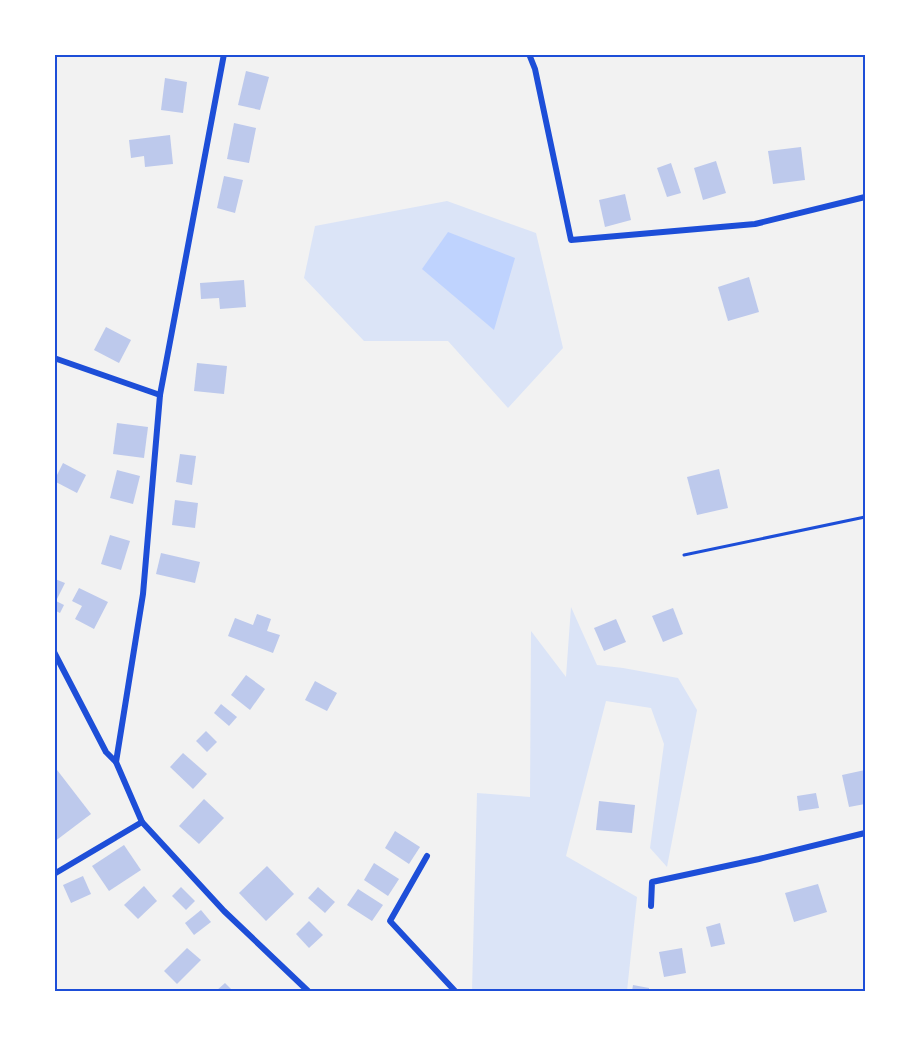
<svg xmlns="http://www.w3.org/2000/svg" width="919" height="1045" viewBox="0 0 919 1045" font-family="'Noto Serif',serif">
<rect width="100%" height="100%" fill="#f2f2f2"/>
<g fill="#dbe4f7">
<path d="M447,201L536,233L563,348L508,408L448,341H364L304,278L315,226Z"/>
<path d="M571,607L597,665L623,668L678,678L697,710L667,867L650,848L664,744L651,708L606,701L566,856L637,897L627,991H472L477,793L530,797L531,631L566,677Z"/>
</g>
<path fill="#bfd3fe" d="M448,232L515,258L494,330L422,269Z"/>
<g fill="#bdc9ec">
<path d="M246,71L269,77L260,110L238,105Z"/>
<path d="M165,78L187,82L183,113L161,110Z"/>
<path d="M234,123L256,128L249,163L227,159Z"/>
<path d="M170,135L173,164L145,167L144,156L131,158L129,140Z"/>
<path d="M801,147L805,180L773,184L768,151Z"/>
<path d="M716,161L726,193L703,200L694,168Z"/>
<path d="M671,163L681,193L667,197L657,168Z"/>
<path d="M224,176L243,180L235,213L217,208Z"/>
<path d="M625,194L631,220L605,227L599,200Z"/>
<path d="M749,277L759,312L728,321L718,287Z"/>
<path d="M244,280L246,307L220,309L219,298L201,299L200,283Z"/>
<path d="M106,327L131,340L119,363L94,350Z"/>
<path d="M197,363L227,366L224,394L194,391Z"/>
<path d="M117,423L148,427L144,458L113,454Z"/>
<path d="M180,454L196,456L192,485L176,482Z"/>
<path d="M63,463L86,475L77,493L54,481Z"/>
<path d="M719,469L728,508L697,515L687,477Z"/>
<path d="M117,470L140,476L133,504L110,498Z"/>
<path d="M175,500L198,503L195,528L172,525Z"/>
<path d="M110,535L130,541L121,570L101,564Z"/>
<path d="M161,553L200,562L195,583L156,574Z"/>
<path d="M55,579L65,583L56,601L64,605L60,613L54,610V581Z"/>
<path d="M79,588L108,602L94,629L75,619L82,606L72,601Z"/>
<path d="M673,608L683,634L663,642L652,616Z"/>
<path d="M257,614L271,619L267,631L280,635L273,653L228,636L235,618L253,625Z"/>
<path d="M616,619L626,642L604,651L594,628Z"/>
<path d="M246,675L265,689L250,710L231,695Z"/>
<path d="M315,681L337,693L327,711L305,700Z"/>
<path d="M221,704L237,717L229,726L214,713Z"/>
<path d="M206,731L217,742L207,752L196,741Z"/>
<path d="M183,753L207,774L193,789L170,767Z"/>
<path d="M54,766L91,814L54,842Z"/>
<path d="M865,770V804L849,807L842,775Z"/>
<path d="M816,793L819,808L799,811L797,796Z"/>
<path d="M204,799L224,818L199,844L179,826Z"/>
<path d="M599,801L635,805L632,833L596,830Z"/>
<path d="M395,831L420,847L409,864L385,848Z"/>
<path d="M124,845L141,870L109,891L92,866Z"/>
<path d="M374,863L399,879L388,896L364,880Z"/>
<path d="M267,866L294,894L266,921L239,893Z"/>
<path d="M83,876L91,894L71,903L63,885Z"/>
<path d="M818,884L827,912L794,922L785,893Z"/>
<path d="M144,886L157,901L138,919L124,905Z"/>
<path d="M181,887L195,901L186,910L172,896Z"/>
<path d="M318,887L335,902L325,913L308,898Z"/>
<path d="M358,889L383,905L372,921L347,905Z"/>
<path d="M201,910L211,922L194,935L185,923Z"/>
<path d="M309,921L323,935L309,948L296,934Z"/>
<path d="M720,923L725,944L711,947L706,927Z"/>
<path d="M187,948L201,960L177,984L164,971Z"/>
<path d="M682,948L686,973L664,977L659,952Z"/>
<path d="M225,983L233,991H216Z"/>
<path d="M633,985L649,988V991H632Z"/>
</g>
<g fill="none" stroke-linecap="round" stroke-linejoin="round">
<path stroke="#1d4ed8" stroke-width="3" d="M684,555L865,517"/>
<g stroke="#1d4ed8" stroke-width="6">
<path d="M529,54L535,69L571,240L755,224L865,197"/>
<path d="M54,358L160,395"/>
<path d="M54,652L106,752L116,762L142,822L224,911L308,991"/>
<path d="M116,762L143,594L160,395L224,54"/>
<path d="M427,856L390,921L455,991"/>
<path d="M54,874L142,822"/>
<path d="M651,906L652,882L759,859L865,833"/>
</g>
</g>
<rect width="919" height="1045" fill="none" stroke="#ffffff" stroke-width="111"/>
<rect x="56" y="56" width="808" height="934" fill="none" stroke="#1d4ed8" stroke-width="2"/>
</svg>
